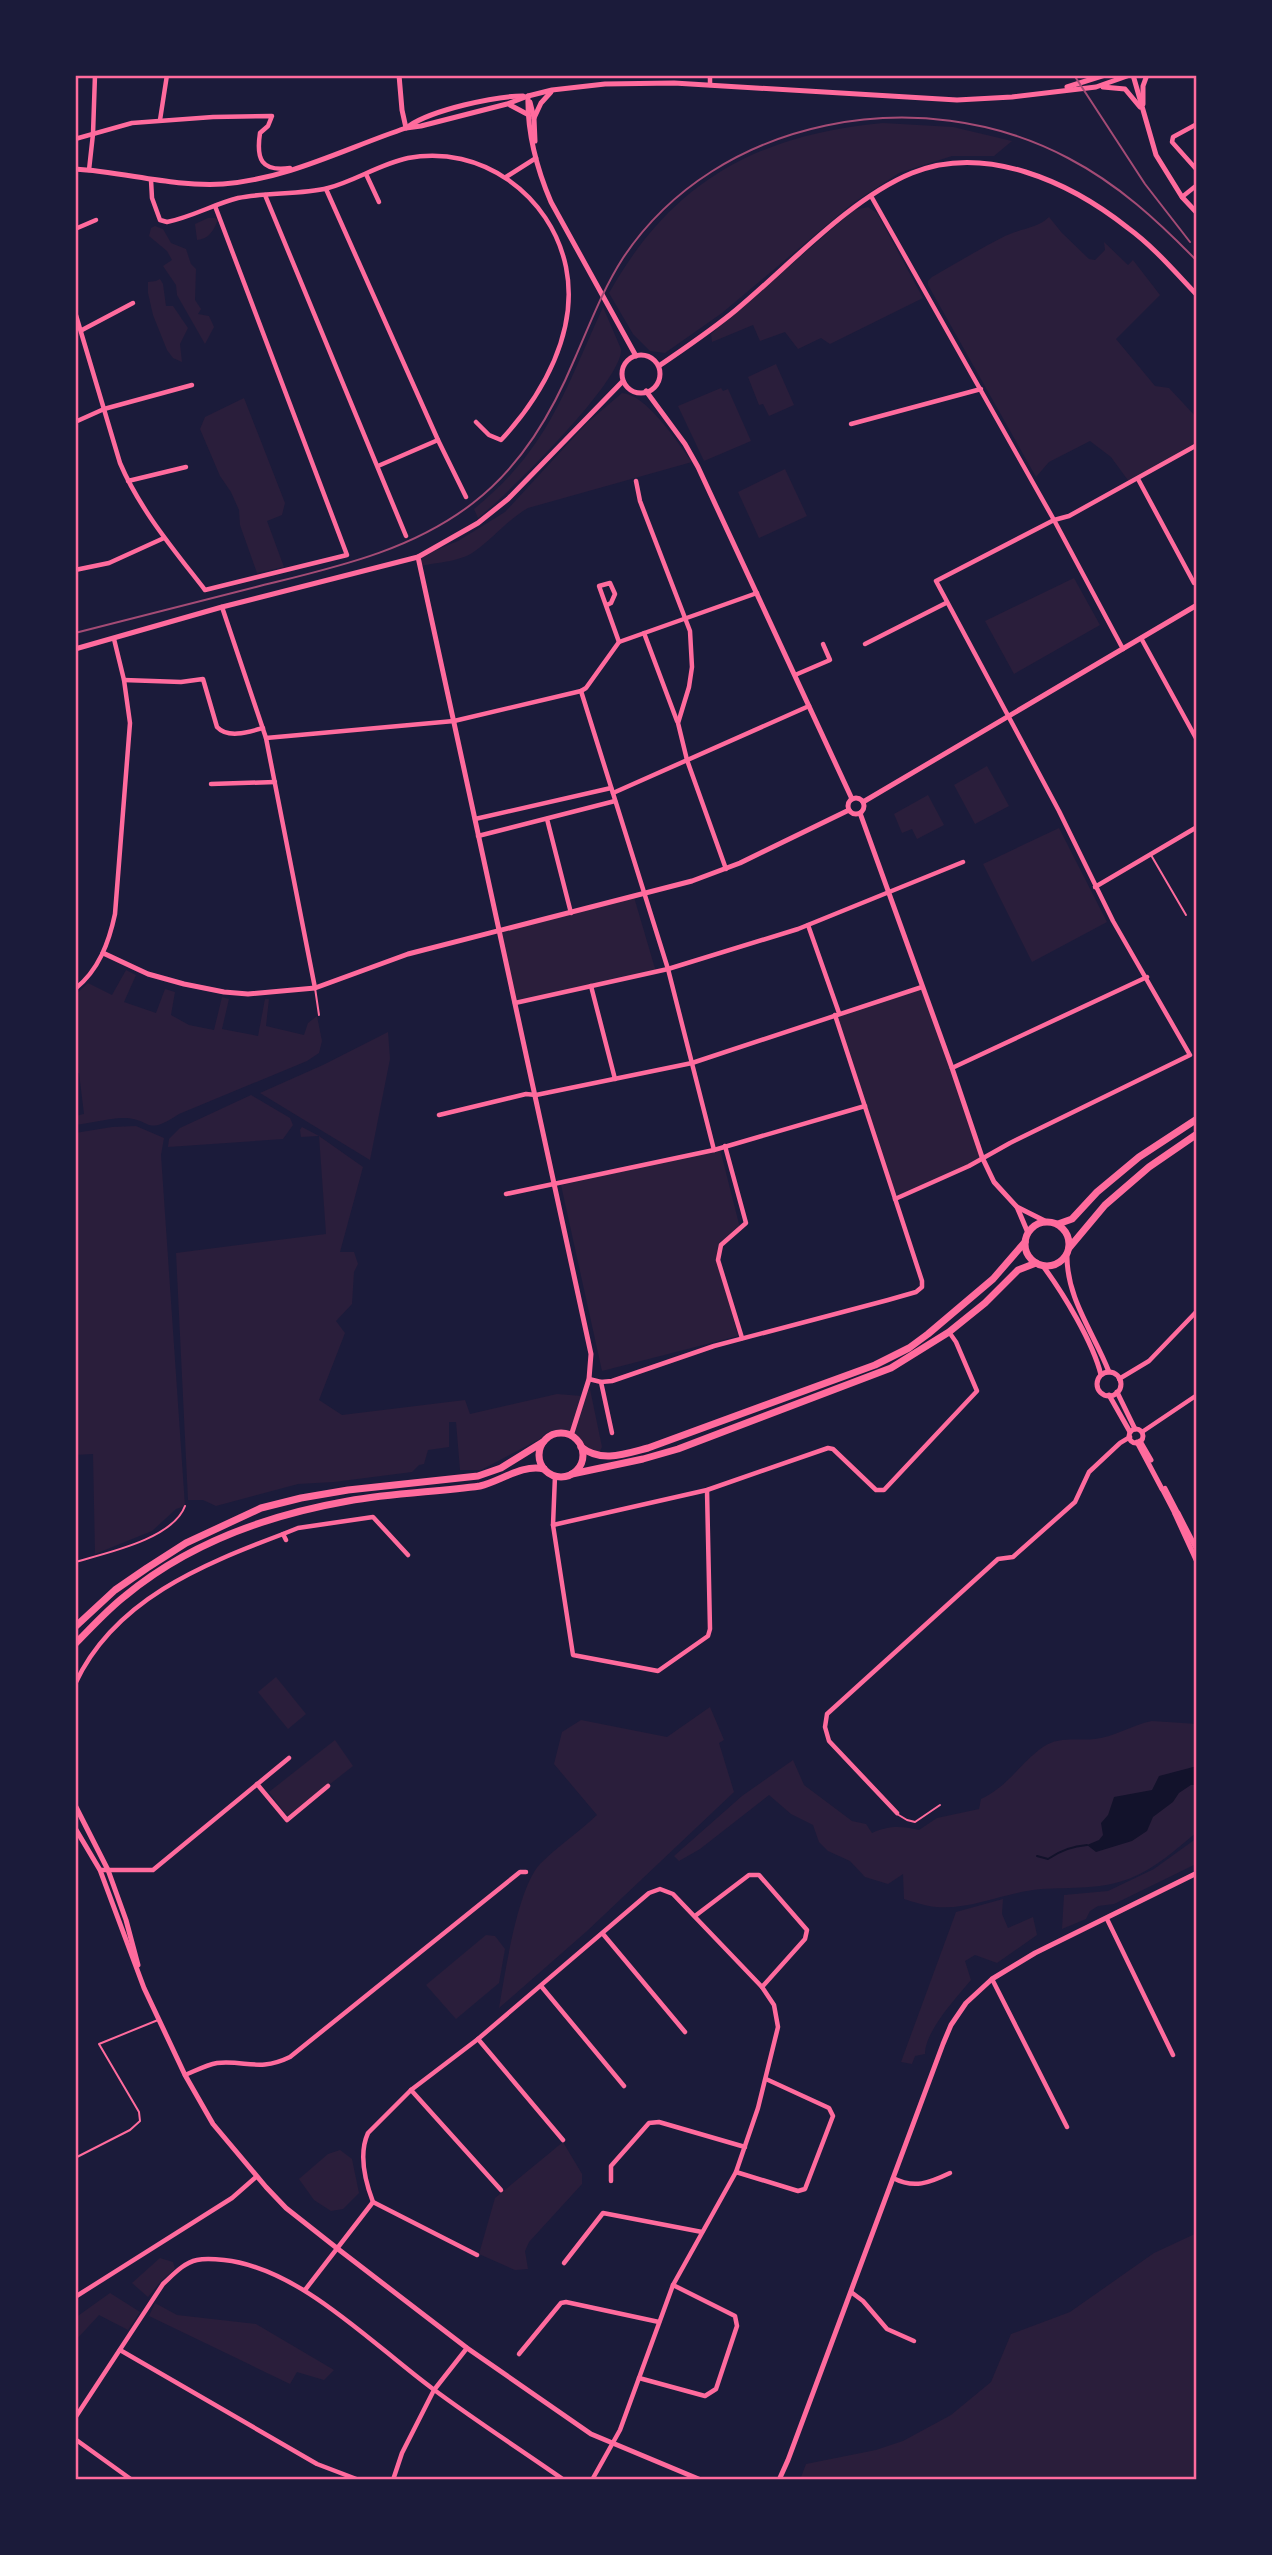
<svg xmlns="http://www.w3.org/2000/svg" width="1272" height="2555" viewBox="0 0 1272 2555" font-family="Montserrat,sans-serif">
<rect width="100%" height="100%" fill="#1b1b3a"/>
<g fill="#2a1e3b">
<path d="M883,123L953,127L1012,141L994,156H952L899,173L853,203L722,313L665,353L650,351L633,334L609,293C672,181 757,135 883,123Z"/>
<path d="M868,207L877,213L923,298L830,344L821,338L798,349L785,332L760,341L753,325L712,342L711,334L854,210Z"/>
<path d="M1049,217L1062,233L1089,259L1095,260L1105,250L1104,242L1128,265L1133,260L1160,295L1116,339L1155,386L1169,388L1197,418V445L1130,483L1111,457L1090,441L1049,462L1036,477L928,285V281L932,277C956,263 980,249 1005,236C1019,229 1039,228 1049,217Z"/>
<path d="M208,218H215L218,220C213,231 209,239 197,240L195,224Z"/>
<path d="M155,226L163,229L171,243L186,249L191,264L196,269L195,300L201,309L198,314L209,316L214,327L205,344L177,295L176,285L163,266L172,260L167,251L149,236L151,228Z"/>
<path d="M160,279L163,284L166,306H173L188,328L180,344L182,362L173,358L167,350L153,315L148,293V282L156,281Z"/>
<path d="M603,307L621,349C624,380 506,496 478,518L474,509C548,449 565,390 603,307Z"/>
<path d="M776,364L794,405L769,416L763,404L759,405L748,377Z"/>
<path d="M721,388L723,391L728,389L751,441L704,461L678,406Z"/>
<path d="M622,393C646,394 678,443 692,462L528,508C507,520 494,538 475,551C460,562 438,562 421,566V556L458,541L505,512L587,423Z"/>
<path d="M244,398L285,503L282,515L267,521L284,567L257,573L240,525L239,510L231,492L220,476L200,429L205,417Z"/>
<path d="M785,469L807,516L759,538L738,492Z"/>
<path d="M1074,578L1100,625L1014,674L985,621Z"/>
<path d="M987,766L1009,806L975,824L954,785Z"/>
<path d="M928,795L944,825L917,839L912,829L902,833L894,814Z"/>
<path d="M1059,828L1107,922L1032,962L983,864Z"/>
<path d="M634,897L656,972L515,1003L499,932Z"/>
<path d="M126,970L136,975L124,1002L156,1013L165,989L175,992L171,1015L189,1025L214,1030L222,997L229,999L222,1029L258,1036L265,999H269L266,1026L304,1035L308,1023L317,1016L322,1041L319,1053L307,1061L179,1114C143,1138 153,1117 121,1118C106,1119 90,1123 75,1125V1116L84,1114L79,1073H75V995L88,983L112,995Z"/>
<path d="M922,987L982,1157L969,1166L895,1199L835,1015Z"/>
<path d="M388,1032L390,1059L370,1160L260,1093L323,1065Z"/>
<path d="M251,1095L290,1118L293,1125L283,1139L168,1147L169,1139L180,1128Z"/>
<path d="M136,1126L164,1138L161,1155L185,1506L176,1509L152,1531L95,1554L93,1454L75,1455V1133L112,1127Z"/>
<path d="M302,1127L319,1136L363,1167L340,1252H354L358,1264L354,1272L352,1304L336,1321L345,1333L319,1400L342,1415L465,1400L470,1414L557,1394L582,1396L590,1389L602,1447L599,1453C573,1443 580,1427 546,1433L540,1439L481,1470H460L456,1422H449V1447L428,1450L424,1464L419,1465L412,1472L334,1482L298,1484L216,1506L203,1500H188L176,1253L326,1234L319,1136L301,1137L300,1130Z"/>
<path d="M720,1149L740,1228L718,1249L722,1276L738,1336L602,1371L561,1185Z"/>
<path d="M276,1677L306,1714L288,1729L258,1692Z"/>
<path d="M710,1707L724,1740L719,1743L734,1792L587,1931L499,2008C505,1974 517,1889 540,1864C557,1847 579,1832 597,1815L554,1764L562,1732L581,1720L667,1737Z"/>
<path d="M1152,1721L1197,1724V1832C1176,1849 1156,1868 1131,1878C1101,1890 1072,1887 1041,1889C1006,1892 972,1910 936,1907C925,1906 914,1902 904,1899L903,1874L888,1884L865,1877L850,1861L828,1851L819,1842L813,1825L791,1814L769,1795L700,1849L679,1861L674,1856L742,1796L793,1760L804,1785L852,1821L866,1824L872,1833C889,1825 902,1826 919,1830L937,1818L979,1809L981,1799C1010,1785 1018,1765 1043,1747C1059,1736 1077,1741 1095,1739C1114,1737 1132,1725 1152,1721Z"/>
<path d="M335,1740L353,1766L288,1817L269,1792Z"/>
<path d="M1197,1838L1196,1864L1114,1904L1098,1906L1090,1911L1086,1919L1062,1929L1064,1895L1108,1891L1154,1869Z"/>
<path d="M1003,1899L1002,1914L1008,1928L1033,1917L1037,1935L997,1963L975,1955L965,1961L971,1980C956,1998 925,2031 925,2054L915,2056L912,2064L901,2062L956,1912Z"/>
<path d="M486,1935L495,1936L505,1949L499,1983L456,2019L426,1985Z"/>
<path d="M563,2142L582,2174V2184L529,2242L525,2251L528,2269L515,2270L479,2254L495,2198Z"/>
<path d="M340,2150L352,2159L359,2193L343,2209L331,2211L314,2200L299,2179L328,2154Z"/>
<path d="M1197,2233V2480H800L806,2464L876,2450L903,2441L951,2415L991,2382L1011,2334L1070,2312L1154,2253Z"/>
<path d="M160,2258L173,2262L175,2269L161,2281L148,2297L132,2283Z"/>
<path d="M110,2293L140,2312L128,2330L99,2315L75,2341V2318Z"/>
<path d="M155,2303L177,2315L256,2324L334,2370L324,2380L297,2372L290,2384L149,2316Z"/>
</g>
<path fill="#12122b" d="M1197,1766V1785H1191L1179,1793L1173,1802L1153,1817L1147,1831L1132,1841L1096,1852L1087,1845L1099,1840L1103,1835L1101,1823L1108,1815L1114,1797L1152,1790L1159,1776Z"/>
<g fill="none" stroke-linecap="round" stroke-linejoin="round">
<path stroke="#12122b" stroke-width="2" d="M1037,1856L1048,1859C1061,1850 1072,1846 1087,1845"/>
<g stroke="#ff6b9d" stroke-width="2">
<path d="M1151,855L1186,915"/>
<path d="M315,988L319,1015"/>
<path d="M75,1562C106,1553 173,1539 185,1506"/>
<path d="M897,1814L907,1820L915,1822L940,1805"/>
<path d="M75,2158L130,2130L140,2121L139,2112L99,2044L158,2020"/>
</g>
<g stroke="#ff6b9d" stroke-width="4.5">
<path d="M710,85V75"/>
<path d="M160,120L167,75"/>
<path d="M1197,124L1173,137L1172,142L1197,170"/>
<path d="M75,139L132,123L213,117L272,116L268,126L260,133C256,159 261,172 290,168"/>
<path d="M89,170L93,134L95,75"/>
<path d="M366,174L379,202"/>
<path d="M506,177L536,158"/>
<path d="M151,180L152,198L160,220L167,222C192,217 214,204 238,198C267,192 300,195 328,188C355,181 380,164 408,158C481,144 551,195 566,267C579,331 543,395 501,440L489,435L476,422"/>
<path d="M326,189L438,440L466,497"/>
<path d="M265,195L406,536"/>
<path d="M871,196L1054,520L1123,649"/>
<path d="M1182,197L1197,185"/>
<path d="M75,229L96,220"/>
<path d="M75,312L120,463C140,510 174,550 205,590L347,555L215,206"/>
<path d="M82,330L133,303"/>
<path d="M75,422L104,409L192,385"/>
<path d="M851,424L981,389"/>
<path d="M378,466L438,440"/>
<path d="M1138,479L1194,583"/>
<path d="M128,481L186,467"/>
<path d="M636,481L640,501L690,631L692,667L689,687L678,723L687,760L726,869"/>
<path d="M75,570L109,563L164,538"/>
<path d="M607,605L611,603L615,594L610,583L599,586L619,642"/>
<path d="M222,607L266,738L315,988"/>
<path d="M644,633L677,721"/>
<path d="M1141,638L1197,740"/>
<path d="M865,644L946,603"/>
<path d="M795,675L830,660L823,644"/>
<path d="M124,680L181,682L203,679L217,727C228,739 249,732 263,728"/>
<path d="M581,691L668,969L714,1150"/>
<path d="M266,738L454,721L581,691L586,688L619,642L757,593"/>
<path d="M211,784L275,782"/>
<path d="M613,793L809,706"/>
<path d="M475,819L611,788"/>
<path d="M547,819L571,913"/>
<path d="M478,836L615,801"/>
<path d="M1095,887L1197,827"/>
<path d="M808,925L839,1013"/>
<path d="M591,986L615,1079"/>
<path d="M75,989C99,970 109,942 115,914L130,723L124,680L114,639"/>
<path d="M515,1003L668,969L798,929L963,862"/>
<path d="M952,1068L1147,977"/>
<path d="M439,1115L526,1094L536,1095L692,1063L922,987"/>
<path d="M725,1146L746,1223L721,1245L718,1260L742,1338"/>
<path d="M506,1194L714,1150L865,1106"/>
<path d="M895,1199L969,1166L1010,1143L1190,1055L1113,921L1059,811L936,581L1054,520L1069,516L1197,445"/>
<path d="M589,1379L601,1382L612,1381L714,1346L888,1300L916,1292L922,1287V1281L835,1015"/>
<path d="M1119,1379L1149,1361L1197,1311"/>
<path d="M601,1382L612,1433"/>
<path d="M1142,1432L1197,1395"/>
<path d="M555,1476L553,1525L573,1655L658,1671L708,1636L710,1629L707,1490"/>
<path d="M1165,1488L1178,1513"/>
<path d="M1162,1489L1175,1514"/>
<path d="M553,1525L707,1490L828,1448L833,1449L876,1490H884L977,1391L956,1342L949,1332"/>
<path d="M283,1534L298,1528L373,1517L408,1555"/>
<path d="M75,1684C114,1600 201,1565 283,1534L286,1540"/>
<path d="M257,1784L287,1820L328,1786"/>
<path d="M897,1813L829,1741L825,1727L827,1714L998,1559L1013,1557L1075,1502L1089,1472L1120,1443L1130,1437"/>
<path d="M100,1870H153L289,1758"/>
<path d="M695,1916L749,1875H759L807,1930L805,1939L762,1987"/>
<path d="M1107,1919L1173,2055"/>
<path d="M603,1934L685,2032"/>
<path d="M992,1979L1067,2127"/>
<path d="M541,1986L624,2086"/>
<path d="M478,2039L563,2140"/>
<path d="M185,2075C195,2071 206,2065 217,2063C246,2060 259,2072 290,2057L520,1872H526"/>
<path d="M411,2090L501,2190"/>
<path d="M736,2172L798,2191L805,2189L833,2116L829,2108L766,2079"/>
<path d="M893,2178C914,2189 929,2183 950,2173"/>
<path d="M611,2181V2166L649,2123L659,2122L745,2147"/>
<path d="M477,2255L373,2202C365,2181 358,2155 368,2133L411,2090L478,2039L649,1893L660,1889L673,1894L762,1987L774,2005L778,2027L758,2108L736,2172L673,2285L620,2430L592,2480"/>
<path d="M564,2263L603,2213L702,2232"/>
<path d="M305,2290L373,2202"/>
<path d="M851,2292L863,2301L887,2329L914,2341"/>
<path d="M75,2297L232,2198L256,2177"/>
<path d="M120,2350L317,2464L359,2480"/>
<path d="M519,2354L561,2303L566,2302L659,2322"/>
<path d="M639,2378L705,2396L716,2389L737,2326L735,2316L673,2285"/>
<path d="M75,2418L163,2284C173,2275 183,2263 197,2260C206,2258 215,2259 224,2260C300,2268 373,2345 433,2389C476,2421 521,2450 564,2480"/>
<path d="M75,2439L132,2480"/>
<path d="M393,2480L402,2453L434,2390L467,2348"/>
</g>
<g stroke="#ff6b9d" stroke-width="5">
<path d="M399,75L402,110L406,128"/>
<path d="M1133,75L1156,155L1182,197L1197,213"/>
<path d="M1067,87L1105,75"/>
<path d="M1103,87L1125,89L1140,107"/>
<path d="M528,96C527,132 537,169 551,202L636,356"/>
<path d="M530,102L534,118L535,141"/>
<path d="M1143,104V86L1147,75"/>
<path d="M510,105L527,114"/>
<path d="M534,118L541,103L551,92"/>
<path d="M409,126C432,110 495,96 523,96"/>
<path d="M75,169C125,172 173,187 223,184C288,179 346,148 406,128L421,126L507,104L528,96L552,90L605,84L674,83L957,100L1012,97L1096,87L1130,75"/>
<circle cx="641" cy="374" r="19"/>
<path d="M659,366C685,348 712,330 736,310C789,266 849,199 912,173C985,143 1070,182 1128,228C1154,247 1175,272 1197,295"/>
<path d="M646,391L685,444L698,467L852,799"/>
<path d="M418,557L591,1354L589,1379L571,1436"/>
<path d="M75,649L222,607L418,557L478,523L508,499L623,381"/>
<circle cx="856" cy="806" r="8"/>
<path d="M863,802L1197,605"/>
<path d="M860,813L952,1068L982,1157L994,1182L1017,1207L1045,1221"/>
<path d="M103,953L148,974L184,984L224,992L248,994L315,988L408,954L692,881L740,863L849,810"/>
<path d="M1017,1207L1028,1233"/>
<path d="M1067,1254C1066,1298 1094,1333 1109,1372"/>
<path d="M1043,1266C1063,1293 1093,1342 1101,1375"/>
<circle cx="1109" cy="1384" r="12"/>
<path d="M1117,1392L1135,1429"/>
<path d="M1109,1395L1130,1432"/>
<circle cx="1136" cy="1436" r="7"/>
<path d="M1140,1441L1151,1460"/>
<path d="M1137,1442L1162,1489"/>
<path d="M1178,1513L1197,1550"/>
<path d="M1175,1514L1197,1562"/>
<path d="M75,1805L108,1870L126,1920L138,1965"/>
<path d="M75,1828L100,1870L144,1988L185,2075L213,2124L266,2187L286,2208L338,2249L467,2348L591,2434L701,2480"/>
<path d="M779,2480L788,2460L943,2044L951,2025L966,2003L992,1979L1035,1953L1197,1873"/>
</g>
<g stroke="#ff6b9d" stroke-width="7">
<circle cx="1047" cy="1244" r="22"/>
<path d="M1058,1224L1072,1219L1097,1192L1139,1157L1197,1119"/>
<path d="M1069,1248L1105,1205L1149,1167L1197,1134"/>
<circle cx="561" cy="1455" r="22"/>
<path d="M581,1447C601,1463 625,1454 648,1448L875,1365L909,1348L928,1334L993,1279L1025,1242"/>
<path d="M572,1474L643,1459L678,1449L891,1368L949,1332L985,1303L1018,1270L1036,1263"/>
<path d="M75,1627L115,1590L147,1568L186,1543L261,1508L301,1498L348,1490L478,1476L501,1468L543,1442"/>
<path d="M75,1644C92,1627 107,1610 125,1596C189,1543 268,1515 348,1501C391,1493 436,1492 480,1486C501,1481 522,1464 544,1469"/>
</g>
<g stroke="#a44b75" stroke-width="2">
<path d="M1074,75L1145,184L1190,242"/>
<path d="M75,633C136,618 196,602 256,587C332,568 410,552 473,503C522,465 552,413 575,358C590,324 603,289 623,258C717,116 922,80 1068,158C1118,184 1158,221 1197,261"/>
</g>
</g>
<rect width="1272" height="2555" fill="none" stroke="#1b1b3a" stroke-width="154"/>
<rect x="77" y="77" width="1118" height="2401" fill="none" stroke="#ff6b9d" stroke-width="2.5"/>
</svg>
